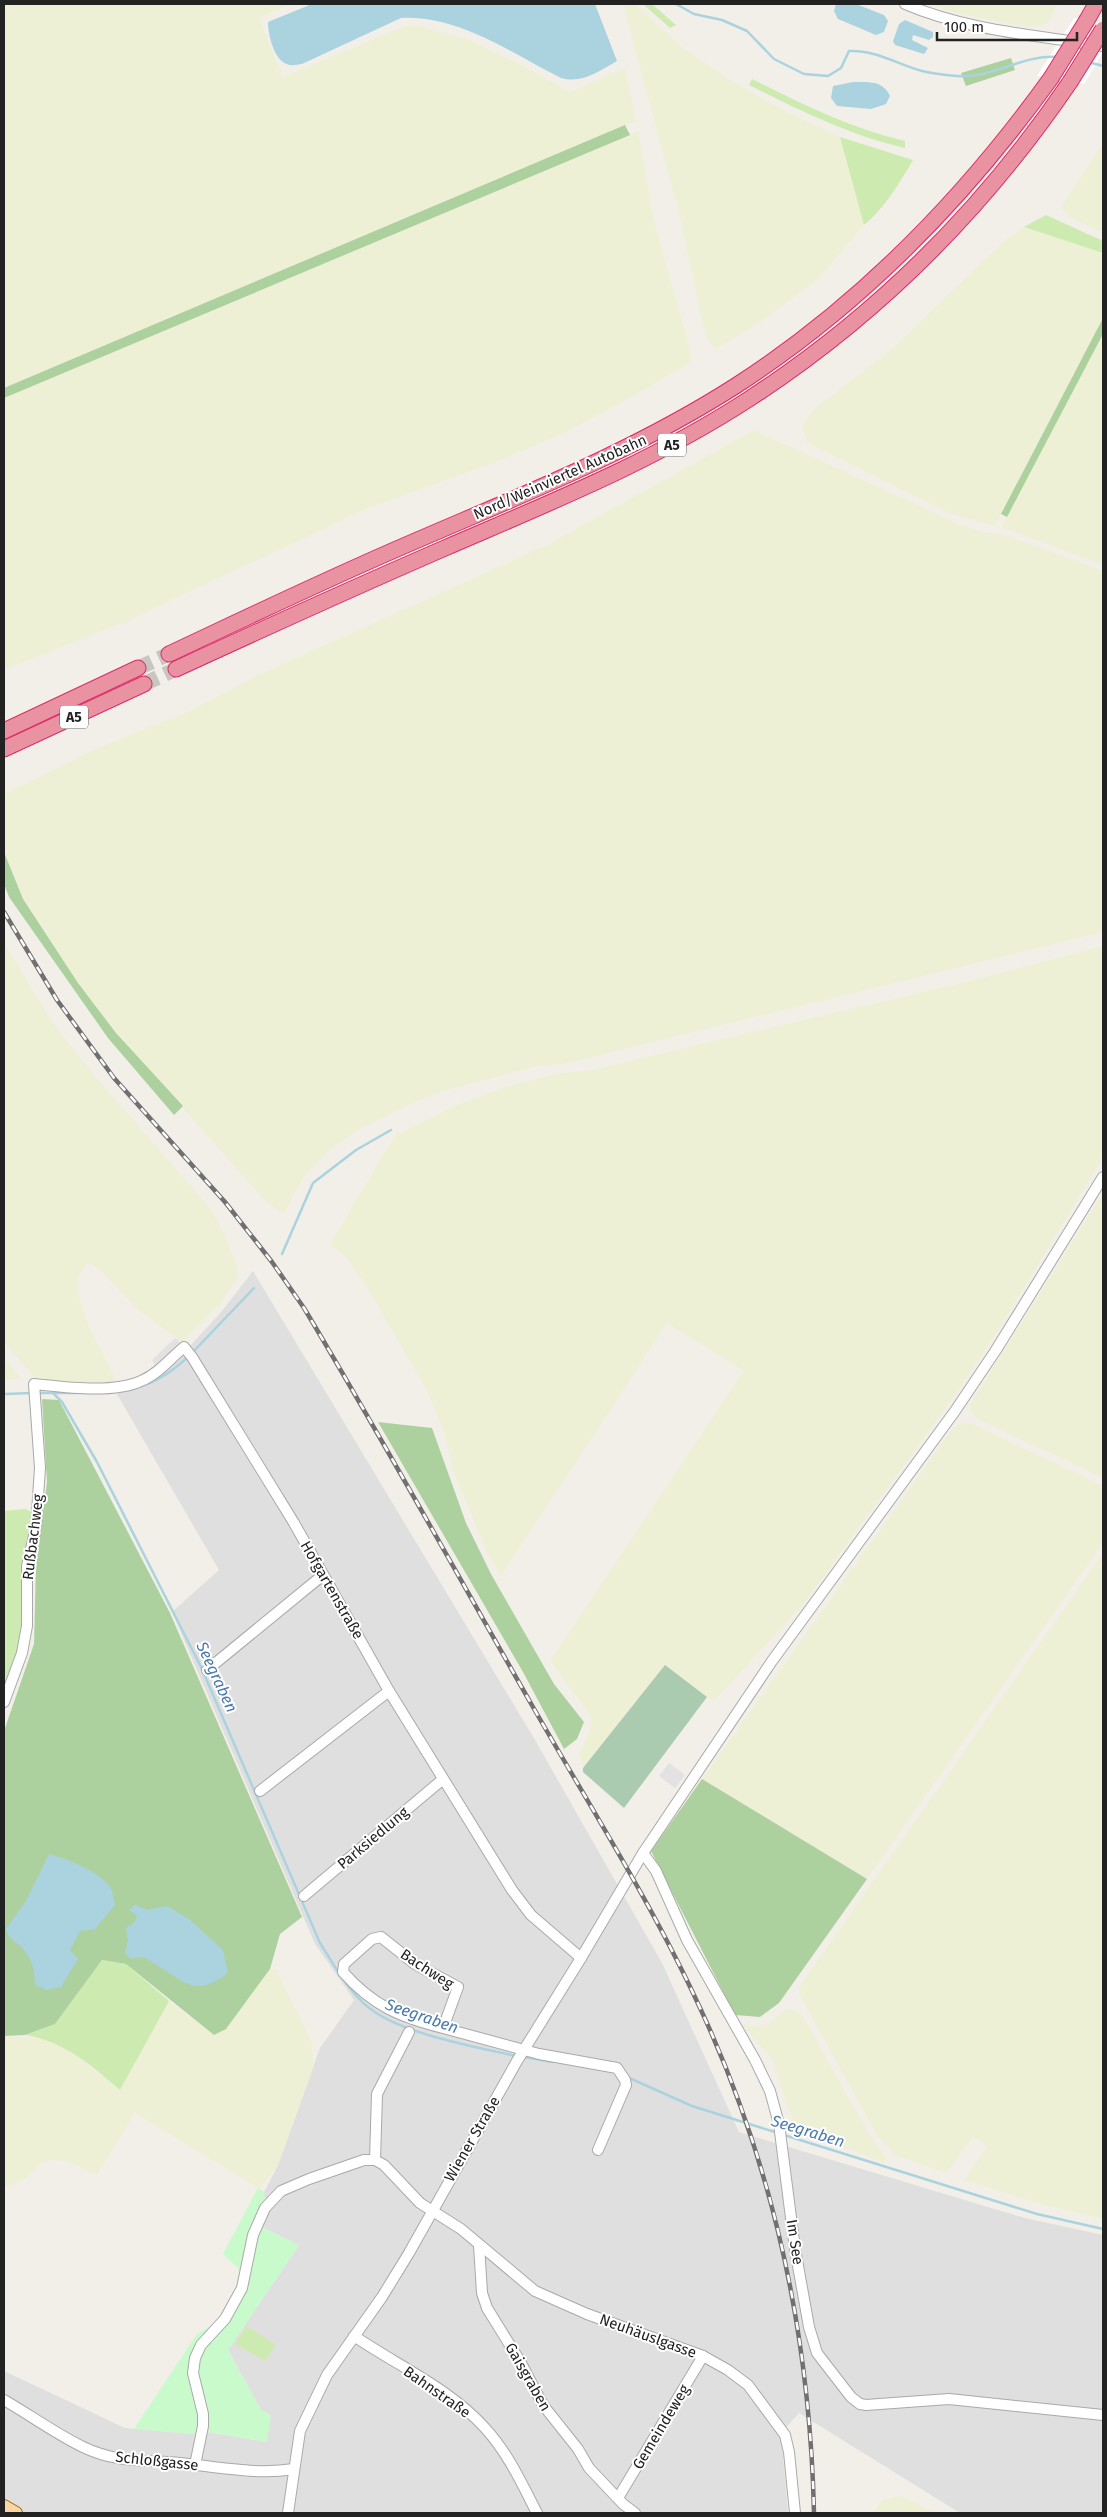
<svg xmlns="http://www.w3.org/2000/svg" width="1107" height="2517" viewBox="0 0 1107 2517" font-family="'Fira Sans',sans-serif">
<rect width="100%" height="100%" fill="#f2efe9"/>
<path fill="#e0dfdf" d="M253,1271L535,1740L662,1963L739,2132L1025,2218L1103,2235V2513H960L799,2413L781,2433L788,2513H4V2371L125,2428L194,2434L208,2432L267,2442L261,2410L228,2350L299,2245L259,2226L266,2210L264,2192L278,2165L320,2048L354,2000L315,1944L172,1612L219,1570L114,1389L143,1383L189,1347L222,1311Z"/>
<g fill="#eef0d5">
<path d="M4,4H291L259,18L283,77L405,26H419L470,40L518,63L570,92L625,68L636,121L4,388Z"/>
<path d="M623,4H635L681,46L732,81L783,110L840,137L864,225L818,279L755,326L715,349L708,341L703,326L680,217Z"/>
<path d="M929,4H1058L1047,24L1028,27L956,13Z"/>
<path d="M638,131L654,221L692,357L689,363L635,395L566,432L501,460L366,509L127,621L4,670V398Z"/>
<path d="M1103,143V233L1072,218L1061,208Z"/>
<path d="M1024,227L1103,253V318L995,526L951,514L807,443L802,426L814,409L892,349L1006,239Z"/>
<path d="M1103,334V565L1001,527Z"/>
<path d="M754,430L959,524L983,532L1008,536L1103,571V932L563,1064L541,1065L440,1092L412,1103L354,1132L333,1147L304,1176L284,1214L266,1202L116,1033L78,983L23,899L4,852V794L93,750L192,710L256,676L547,545Z"/>
<path d="M4,943L52,1022L93,1074L209,1207L224,1233L238,1270V1277L220,1304L182,1342L138,1310L102,1272L92,1264L87,1263L77,1279L79,1297L89,1327L117,1382L85,1384L40,1380L34,1377L4,1342Z"/>
<path d="M1103,946V1157L1005,1319L960,1388L805,1602L713,1702L665,1665L583,1768L579,1754L590,1731L591,1717L550,1661L744,1371L667,1323L501,1576L487,1552L453,1471L444,1432L426,1389L365,1284L346,1257L330,1244L397,1132L400,1133L457,1105L506,1087L558,1073L587,1071L693,1046L966,982Z"/>
<path d="M1103,1193V1478L976,1418L969,1410L971,1403Z"/>
<path d="M4,1357L21,1378L4,1380Z"/>
<path d="M962,1423H971L1103,1486V1543L867,1879L702,1779L953,1428Z"/>
<path d="M1103,1553V2219L1037,2203L965,2180L987,2146L973,2137L946,2173L895,2155L878,2137L799,1994L800,1986L834,1937Z"/>
<path d="M270,1969H276L311,2040L314,2066L278,2165L263,2184L258,2188L135,2113L97,2175L67,2161L52,2160L41,2163L26,2178L14,2185L4,2187V2036L40,2038L63,2046L120,2090L169,2001L214,2035L226,2029Z"/>
<path d="M785,2009H792L803,2016L852,2104L877,2146L887,2157L884,2162L834,2144L803,2131L793,2123L772,2059L742,2025L760,2026L770,2023Z"/>
<path d="M899,2496L906,2498L936,2513H873L883,2500Z"/>
</g>
<g fill="#cdebb0">
<path d="M643,4H652L676,25L670,28Z"/>
<path d="M752,79C802,104 850,128 905,141V148C851,136 799,110 749,85Z"/>
<path d="M840,137L913,160C900,182 885,208 864,225Z"/>
<path d="M1046,215L1103,241V253L1024,227Z"/>
<path d="M25,1509L32,1512V1524L21,1580L23,1624L21,1639L4,1688V1511Z"/>
<path d="M102,1960L126,1964L169,2001L120,2090C91,2065 64,2041 25,2035L55,2024Z"/>
<path d="M247,2326L276,2345L265,2361L235,2344Z"/>
</g>
<g fill="#add19e">
<path d="M1011,58L1015,70L966,86L961,73Z"/>
<path d="M625,125L630,135L4,398V388Z"/>
<path d="M1103,318V334L1007,517L1001,514Z"/>
<path d="M4,852L23,899L78,983L116,1033L183,1106L174,1115L108,1038L9,897L4,884Z"/>
<path d="M42,1399L59,1400L170,1613L302,1917L280,1934L270,1969L226,2029L214,2035L126,1964L102,1960L55,2024L25,2035L4,2036V1731L34,1644L36,1565L47,1482Z"/>
<path d="M378,1422L432,1428L466,1523L491,1574L554,1684L584,1722L577,1739L564,1749L523,1672Z"/>
<path d="M702,1779L867,1879L779,2003L760,2017L735,2015L651,1851Z"/>
</g>
<path fill="#aacbaf" d="M665,1665L707,1697L624,1808L583,1772V1768Z"/>
<path fill="#c8facc" d="M258,2188L264,2192L266,2210L259,2226L299,2245L228,2350L261,2410L271,2415L267,2442L209,2432L194,2434L134,2429L197,2334L216,2323L222,2315L239,2285L240,2272L237,2267L223,2254Z"/>
<g fill="#e2e2e2">
<path d="M175,1338L182,1344L156,1368L152,1360Z"/>
<path d="M669,1763L685,1775L675,1788L659,1776Z"/>
</g>
<g fill="#aad3df">
<path d="M312,4H595L617,61C599,71 583,84 561,78C512,53 458,15 401,18L302,64C298,64 293,66 290,65C274,63 268,34 268,22Z"/>
<path d="M836,4H856L884,15L888,21L884,32L876,35L838,19L834,11Z"/>
<path d="M905,20L933,32V37L929,40L913,35L912,40L928,48L924,54L895,45L893,41L899,24Z"/>
<path d="M853,82C868,82 883,80 890,96L886,104L871,109L837,106L831,98L833,86Z"/>
<path d="M49,1854C65,1858 101,1872 110,1887C113,1891 114,1900 115,1905L95,1929L80,1931L70,1950L78,1959L61,1987L47,1990L35,1985C35,1973 33,1960 24,1950C18,1942 8,1940 6,1929L26,1901Z"/>
<path d="M135,1905L147,1910L167,1906L189,1919L223,1950L228,1973C195,1997 189,1984 158,1966C154,1964 149,1959 145,1958C135,1956 131,1963 125,1952L128,1940L126,1928L134,1923L137,1915L129,1910Z"/>
</g>
<path fill="#fff" d="M1074,18L1103,23V52L1084,84L1037,76Z"/>
<g fill="none" stroke-linecap="round" stroke-linejoin="round">
<g stroke="#aad3df" stroke-width="2.5">
<path d="M676,4L694,14L722,20L747,31L774,59L804,74L828,76L841,68L849,51C876,50 897,64 922,71C933,74 946,75 957,76C992,79 1023,54 1058,57"/>
<path d="M1088,62L1103,66"/>
<path d="M282,1254L313,1183L356,1150L391,1130"/>
<path d="M193,1352L254,1288"/>
<path d="M137,1387C156,1383 174,1370 189,1356"/>
<path d="M37,1393H102"/>
<path d="M4,1394L32,1393"/>
<path d="M54,1394L62,1402L97,1462L201,1667L320,1943L340,1975"/>
<path d="M343,1979C351,1990 360,2002 372,2010C404,2034 476,2047 516,2056"/>
<path d="M524,2057L553,2062"/>
<path d="M627,2077L692,2106L778,2133"/>
<path d="M784,2135L1037,2214L1103,2229"/>
</g>
<g stroke="#c8c6c1" stroke-width="15" stroke-dasharray="15 8" stroke-linecap="butt">
<path d="M138,668L169,654"/>
<path d="M144,684L176,669"/>
</g>
<g stroke="#a9a9a9" stroke-width="12">
<g id="minor">
<path d="M905,4C968,31 1036,35 1103,46"/>
<path d="M207,1670L323,1575"/>
<path d="M4,1702L22,1653L27,1626V1566L36,1527L40,1468L34,1384C64,1387 113,1394 141,1381C158,1374 170,1359 184,1347L192,1357L294,1523L389,1691L512,1890L531,1915L581,1958"/>
<path d="M260,1791L389,1691"/>
<path d="M643,1853L656,1871L687,1940L755,2060L770,2091L779,2124L795,2249L809,2327L817,2353L851,2397L860,2404L866,2405L949,2399L1103,2415"/>
<path d="M304,1896L442,1780"/>
<path d="M443,2028C400,2017 373,2006 343,1972L344,1964L372,1939L381,1937L415,1964L458,1987L443,2028L539,2054L617,2068L625,2080L626,2085L598,2150"/>
<path d="M375,2160L377,2094L409,2032"/>
<path d="M479,2245L482,2293L487,2308L521,2363L543,2405L578,2449L589,2468L623,2504L635,2513"/>
<path d="M354,2336C398,2366 449,2388 485,2428C508,2453 522,2484 537,2513"/>
<path d="M4,2400C30,2415 56,2434 83,2447C116,2463 145,2460 180,2463C218,2467 256,2475 294,2469"/>
<path d="M195,2465L203,2426V2414L193,2373L195,2358L201,2345L225,2319L242,2288L253,2235L265,2208L281,2191L309,2179L364,2160H375L384,2165L420,2203L461,2229L535,2291L587,2314L703,2356L728,2370L748,2385L785,2435L789,2452L795,2513"/>
<path d="M618,2498L703,2356"/>
<path d="M288,2513L300,2431L327,2375L382,2297L409,2253L517,2061L581,1958L643,1853L772,1661L955,1411L996,1350L1103,1177"/>
</g>
</g>
<g stroke="#a06b00" stroke-width="14">
<path id="major" d="M4,2506L16,2513"/>
</g>
<g stroke="#dc2a67" stroke-width="17">
<g id="highway">
<path d="M1087,20L1096,4"/>
<path d="M169,654C250,616 331,577 413,542C524,494 636,450 737,385C862,304 964,199 1051,78"/>
<path d="M176,669C265,628 355,587 445,548C549,503 654,461 749,399C877,316 985,207 1070,82"/>
<path d="M4,731L138,668"/>
<path d="M4,749L144,684"/>
</g>
</g>
<use href="#minor" stroke="#fff" stroke-width="10"/>
<use href="#major" stroke="#fcd6a4" stroke-width="12"/>
<use href="#highway" stroke="#e892a2" stroke-width="15"/>
<g stroke="#707070" stroke-width="4.5">
<path id="rail" d="M4,912L57,1000L114,1078L225,1202L272,1262L304,1308C383,1440 457,1574 533,1707C590,1807 653,1905 701,2010C775,2170 810,2337 814,2513"/>
</g>
<use href="#rail" stroke="#fff" stroke-width="2.5" stroke-dasharray="8" stroke-linecap="butt"/>
<g stroke="#dc2a67" stroke-width="17" stroke-linecap="butt">
<g id="highway-bridge">
<path d="M1051,78L1087,20"/>
<path d="M1070,82L1103,29"/>
</g>
</g>
<use href="#highway-bridge" stroke="#e892a2" stroke-width="15"/>
</g>
<g text-anchor="middle" dominant-baseline="central" stroke-width="4" stroke-linejoin="round" paint-order="stroke">
<g fill="#fff" stroke="#646464" stroke-width="1">
<rect x="658" y="433.5" width="28" height="23" rx="4"/>
<rect x="60" y="705.5" width="28" height="23" rx="4"/>
</g>
<g font-size="14" font-weight="bold" fill="#222">
<text x="672" y="445">A5</text>
<text x="74" y="717">A5</text>
</g>
<g font-size="15" fill="#222" stroke="#fff">
<text transform="translate(560 477) rotate(-24)">Nord/Weinviertel Autobahn</text>
<text transform="translate(33 1537) rotate(-83)">Rußbachweg</text>
<text transform="translate(332 1590) rotate(60)">Hofgartenstraße</text>
<text transform="translate(373 1838) rotate(-40)">Parksiedlung</text>
<text transform="translate(427 1969) rotate(33)">Bachweg</text>
<text transform="translate(472 2139) rotate(-60)">Wiener Straße</text>
<text transform="translate(795 2242) rotate(81)">Im See</text>
<text transform="translate(648 2336) rotate(20)">Neuhäuslgasse</text>
<text transform="translate(528 2377) rotate(60)">Gaisgraben</text>
<text transform="translate(437 2392) rotate(35)">Bahnstraße</text>
<text transform="translate(661 2427) rotate(-59)">Gemeindeweg</text>
<text transform="translate(157 2461) rotate(6)">Schloßgasse</text>
</g>
<g font-size="16" font-style="italic" fill="#4a7aab" stroke="#fff">
<text transform="translate(217 1677) rotate(65)">Seegraben</text>
<text transform="translate(422 2016) rotate(19)">Seegraben</text>
<text transform="translate(808 2131) rotate(17)">Seegraben</text>
</g>
</g>
<rect width="1107" height="2517" fill="none" stroke="#222222" stroke-width="10"/>
<path d="M937 32v8h140v-8" fill="none" stroke="#222222" stroke-width="2.5"/>
<text x="944" y="32" font-size="15" fill="#222222" stroke="#ffffff" stroke-width="4" paint-order="stroke">100 m</text>
</svg>
